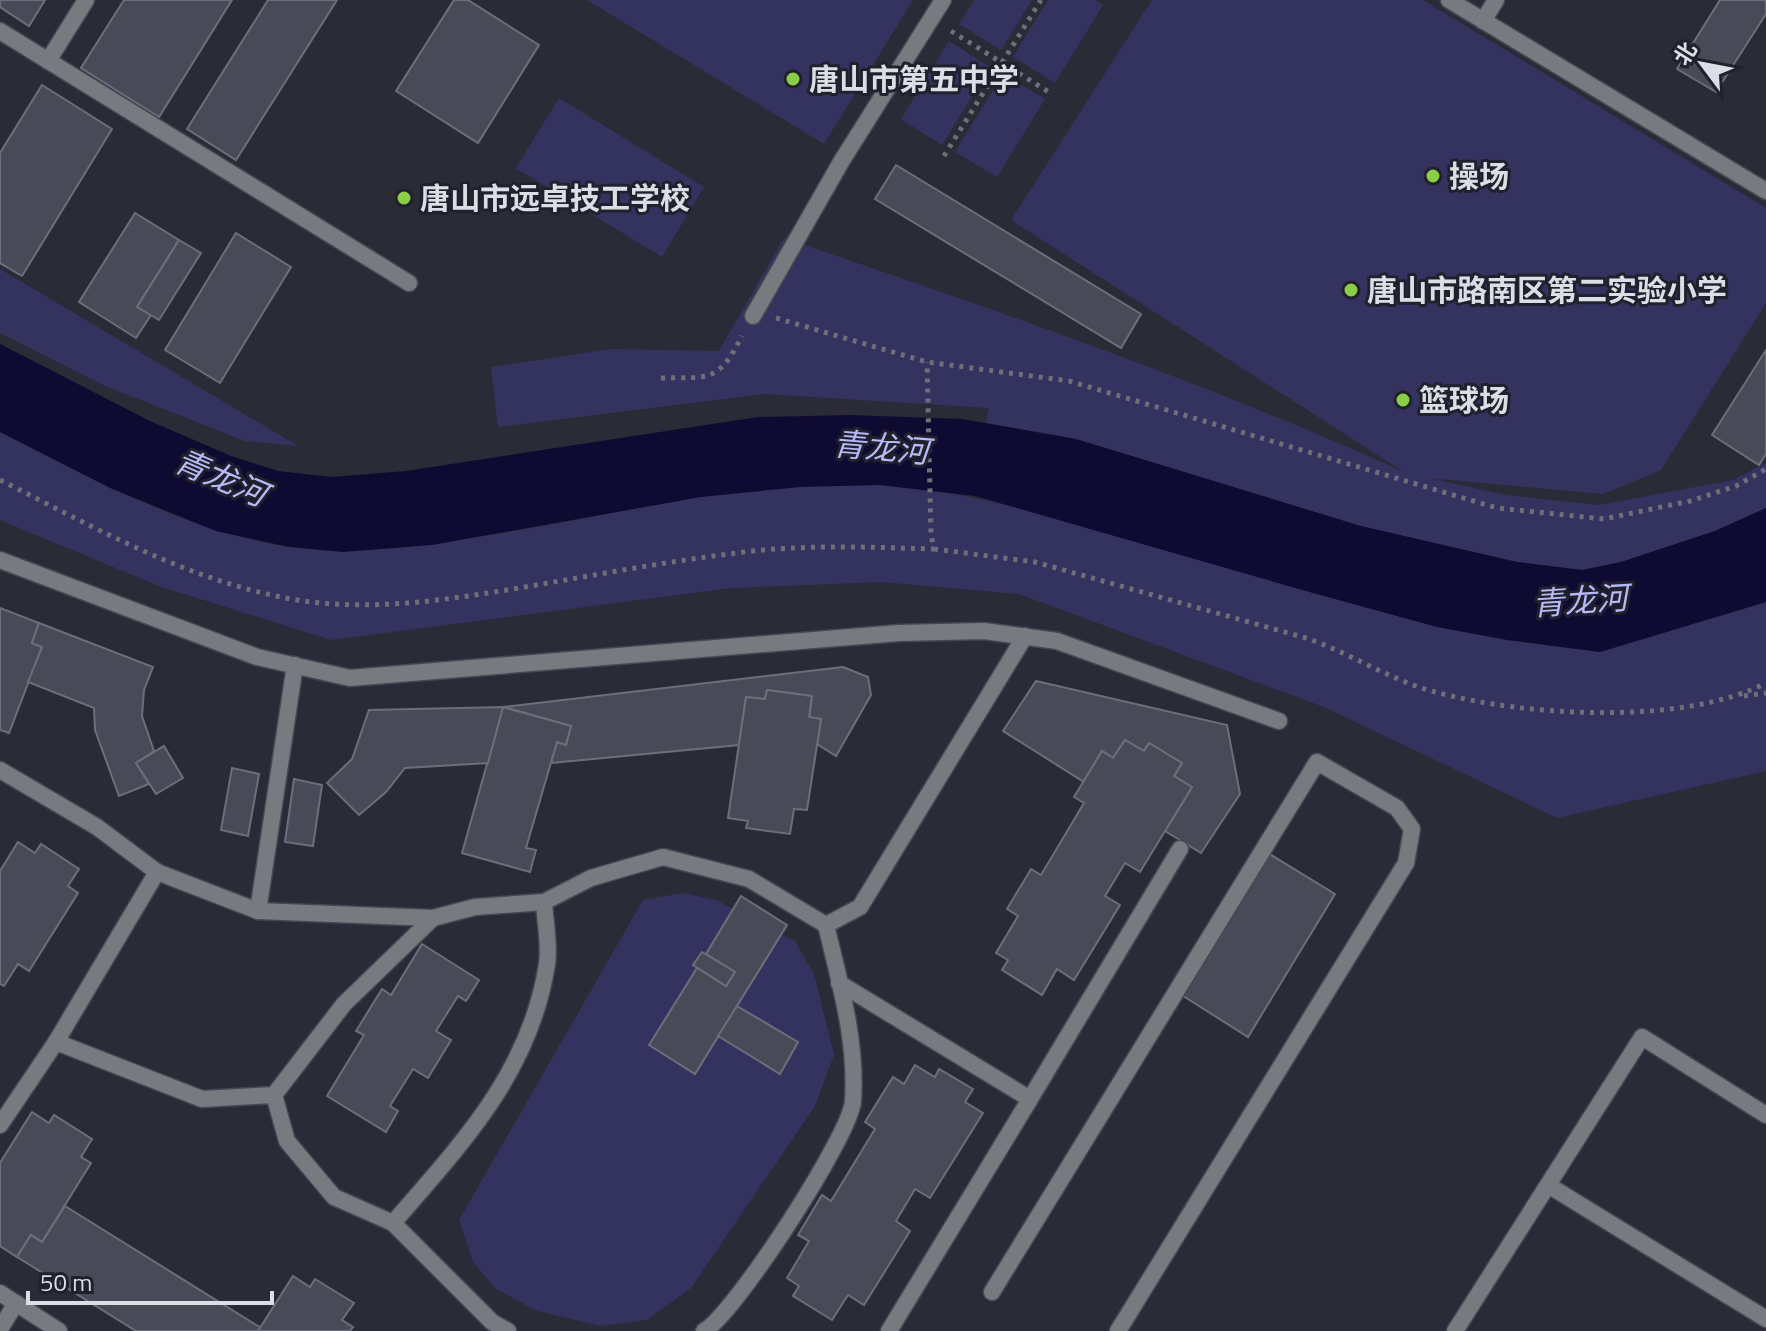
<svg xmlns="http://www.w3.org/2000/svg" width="1766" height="1331" viewBox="0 0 1766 1331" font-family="'Titillium Web','Noto Sans SC',sans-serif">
<rect width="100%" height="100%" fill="#2a2b37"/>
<g fill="#34335f">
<path d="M587,0H913L824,144Z"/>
<path d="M974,0H1032L1001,50L959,24Z"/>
<path d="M1048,0H1095L1103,5L1055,83L1013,57Z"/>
<path d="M1152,0H1423L1766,208V303L1661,470L1603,494L1429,478L1506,495L1599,505L1733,480L1766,463V508L1715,531L1621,562L1582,570L1517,562L1360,526L1076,439L986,423L989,408L765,394L498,427L491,367L611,349L719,351L784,238C995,310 1200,380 1404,472L1011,220Z"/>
<path d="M949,41L990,67L942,145L901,119Z"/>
<path d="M1003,74L1045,99L997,177L955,152Z"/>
<path d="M559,98L704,187L662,257L516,168Z"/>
<path d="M0,269L298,446L245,441L105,386L0,333Z"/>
<path d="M0,432C92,478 186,532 290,547C356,556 424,546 490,535C618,515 750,477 881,485C972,491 1056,518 1143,543C1241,571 1339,599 1437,627L1600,652L1766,602V771L1557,818L1324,707L1019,594L882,582L731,588L331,640L159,586L0,520Z"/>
<path d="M683,893L716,900L795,941L814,974L834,1055L815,1106L691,1288L647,1320L601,1326L537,1311L496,1289L473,1262L459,1220L643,900Z"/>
</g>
<path fill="#0f0a32" d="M0,344L150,421L231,456L278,471L332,477L406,471L758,417L850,415L962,419L1076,439L1361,526L1517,562L1582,570L1621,562L1715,531L1766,508V602L1600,652L1507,640L1437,627L1313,593L975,496L879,485L800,487L701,497L432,545L343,552L289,547L216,531L110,488L0,432Z"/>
<g fill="#494a57" stroke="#6d6e7c" stroke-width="2">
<path d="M0,0H45L29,26L0,7Z"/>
<path d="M124,0H232L159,117L81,68Z"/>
<path d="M268,0H337L236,160L187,129Z"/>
<path d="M454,0H468L539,45L478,143L396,91Z"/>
<path d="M1720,0H1766V14L1716,92L1677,69Z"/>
<path d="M42,85L112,129L22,276L0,263V153Z"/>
<path d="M896,165L1141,314L1121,348L875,199Z"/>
<path d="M135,213L179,240L137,307L151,315L136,338L79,302Z"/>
<path d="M236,233L291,267L220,383L165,350Z"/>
<path d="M179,240L201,253L159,320L137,307Z"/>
<path d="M1766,350V454L1759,465L1712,435Z"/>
<path d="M0,608L39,623L32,643L42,647L9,733L0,730Z"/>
<path d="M39,623L153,667L144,690L142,716L154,751L136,763L149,784L119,796L95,730L94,708L28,682L42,647L32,643Z"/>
<path d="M843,667L868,677L871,695L836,756L817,744L821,719L809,717L812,696L767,690L765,699L746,697L739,745L551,763L557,742L566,745L571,726L503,707Z"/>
<path d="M1036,681L1227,725L1240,794L1201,853L1165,831L1192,787L1174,776L1182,763L1149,743L1144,751L1125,740L1113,758L1102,751L1084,782L1003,731Z"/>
<path d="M767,690L812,696L809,717L821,719L807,810L794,809L790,834L746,828L748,821L728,818L746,697L765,699Z"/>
<path d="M503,707L571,726L566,745L557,742L526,848L536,850L530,872L462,853Z"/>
<path d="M503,707L488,763L405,768L386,792L359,815L327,783L352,759L369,710Z"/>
<path d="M1125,740L1144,751L1149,743L1182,763L1174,776L1192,787L1140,872L1125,863L1105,896L1120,905L1074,980L1057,969L1042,995L1002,970L1008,960L996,953L1018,916L1007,909L1031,869L1041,875L1084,803L1074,797L1102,751L1113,758Z"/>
<path d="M164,746L183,778L156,794L136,763Z"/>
<path d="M232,768L259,774L248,836L221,830Z"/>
<path d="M294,779L322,785L313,846L285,842Z"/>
<path d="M18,842L35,853L41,844L79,869L68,886L78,893L29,971L18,964L4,986L0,984V871Z"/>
<path d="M1268,853L1335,894L1248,1037L1180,994Z"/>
<path d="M741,896L787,925L695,1074L649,1045L697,968L726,986L735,972L706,954Z"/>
<path d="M422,944L479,980L466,1001L458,996L436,1031L451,1040L428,1078L413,1069L390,1106L398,1111L386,1132L327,1096L364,1035L356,1031L382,989L391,995Z"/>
<path d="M702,952L735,972L726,986L693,965Z"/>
<path d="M737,1006L798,1042L780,1074L718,1036Z"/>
<path d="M915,1065L935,1077L939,1069L973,1089L965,1102L983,1113L930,1198L915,1189L896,1221L910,1231L864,1305L848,1295L832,1320L793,1296L799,1286L787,1278L809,1241L798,1235L822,1195L831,1201L875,1129L865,1122L893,1077L904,1084Z"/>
<path d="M32,1112L49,1123L54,1115L92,1139L81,1157L91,1163L42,1242L31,1235L17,1257L0,1246V1163Z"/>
<path d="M65,1206L261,1328L258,1331H136L17,1257L31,1235L42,1242Z"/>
<path d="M293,1276L310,1287L315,1279L354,1303L342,1320L353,1327L350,1331H258Z"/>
</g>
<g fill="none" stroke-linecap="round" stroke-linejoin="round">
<g stroke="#464753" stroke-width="19">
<g id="lane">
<path d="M1449,0L1766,191"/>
<path d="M1483,21L1496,0"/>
<path d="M0,31L409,283"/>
<path d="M48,61L86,0"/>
<path d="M753,316L841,162L943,0"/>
<path d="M0,560L257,657L350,678L899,633L984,631L1057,641L1279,721"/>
<path d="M0,770L97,827L157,872L258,911L433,918L475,907L544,902L591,878L663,857L749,879L826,925C840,984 857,1041 853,1101C851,1135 734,1315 704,1331"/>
<path d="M258,911L295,665"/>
<path d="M826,925L860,907L1025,636"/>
<path d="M839,983L1030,1099L889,1331"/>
<path d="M56,1042L202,1099L274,1095L344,1004L433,918"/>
<path d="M274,1095L287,1141L334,1197L393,1223L492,1322L508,1331"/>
<path d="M1030,1099L1180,849"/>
<path d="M0,1125L56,1042L157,872"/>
<path d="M1548,1185L1766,1319"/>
<path d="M393,1223C462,1143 530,1073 547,964C550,945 545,922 544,902"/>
<path d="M992,1292L1317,762L1397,808L1412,829L1406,863L1118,1331"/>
<path d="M0,1329L16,1303"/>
<path d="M1455,1331L1642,1037L1766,1115"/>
</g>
</g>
<g stroke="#464753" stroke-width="19">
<path id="street" d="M0,1293L59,1331"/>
</g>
<g stroke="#6e6f79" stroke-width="5" stroke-dasharray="4 6" stroke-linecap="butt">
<path d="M951,31L1052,94"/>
<path d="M944,156L1041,0"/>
<path d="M776,318L927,362L1069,381L1497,508L1604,519L1690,501L1736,486L1766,469"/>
<path d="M661,378C710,377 718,383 742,336"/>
<path d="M0,480C94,527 186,580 291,599C366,612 439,601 513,589C585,577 657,563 729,554C797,544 865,547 934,549L931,535L927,362"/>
<path d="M934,549L1035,562L1306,638C1350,653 1390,680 1435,692C1524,716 1683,726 1766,683"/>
<path d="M1744,696L1766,693"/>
</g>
<use href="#lane" stroke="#797a80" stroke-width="16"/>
<use href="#street" stroke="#797a80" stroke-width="16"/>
</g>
<g fill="#8ace47" stroke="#21212d" stroke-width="3">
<circle cx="793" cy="79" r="8"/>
<circle cx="1433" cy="176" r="8"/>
<circle cx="404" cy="198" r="8"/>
<circle cx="1351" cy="290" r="8"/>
<circle cx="1403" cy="400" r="8"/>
</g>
<g text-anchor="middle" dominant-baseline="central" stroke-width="6" stroke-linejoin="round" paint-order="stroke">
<g font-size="30" font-weight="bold" fill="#dcdde5" stroke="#21212d" text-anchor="start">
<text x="809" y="79">唐山市第五中学</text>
<text x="1449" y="176">操场</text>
<text x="420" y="198">唐山市远卓技工学校</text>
<text x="1367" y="290">唐山市路南区第二实验小学</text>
<text x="1419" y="400">篮球场</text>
</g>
<g font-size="32" font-style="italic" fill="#b7baf6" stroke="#21212d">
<text transform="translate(881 447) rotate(5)">青龙河</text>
<text transform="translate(221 477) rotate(23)">青龙河</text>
<text transform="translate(1580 600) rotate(-4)">青龙河</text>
</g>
</g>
<g transform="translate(1702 64) rotate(302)" stroke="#21212d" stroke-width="6" paint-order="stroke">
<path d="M0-6L14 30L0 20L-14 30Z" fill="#dcdde5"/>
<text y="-12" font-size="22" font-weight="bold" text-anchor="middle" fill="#dcdde5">北</text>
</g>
<path d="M28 1291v12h244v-12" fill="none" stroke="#dcdde5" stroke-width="4"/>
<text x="40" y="1291" font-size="24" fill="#dcdde5" stroke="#21212d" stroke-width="6" paint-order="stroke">50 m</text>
</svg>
